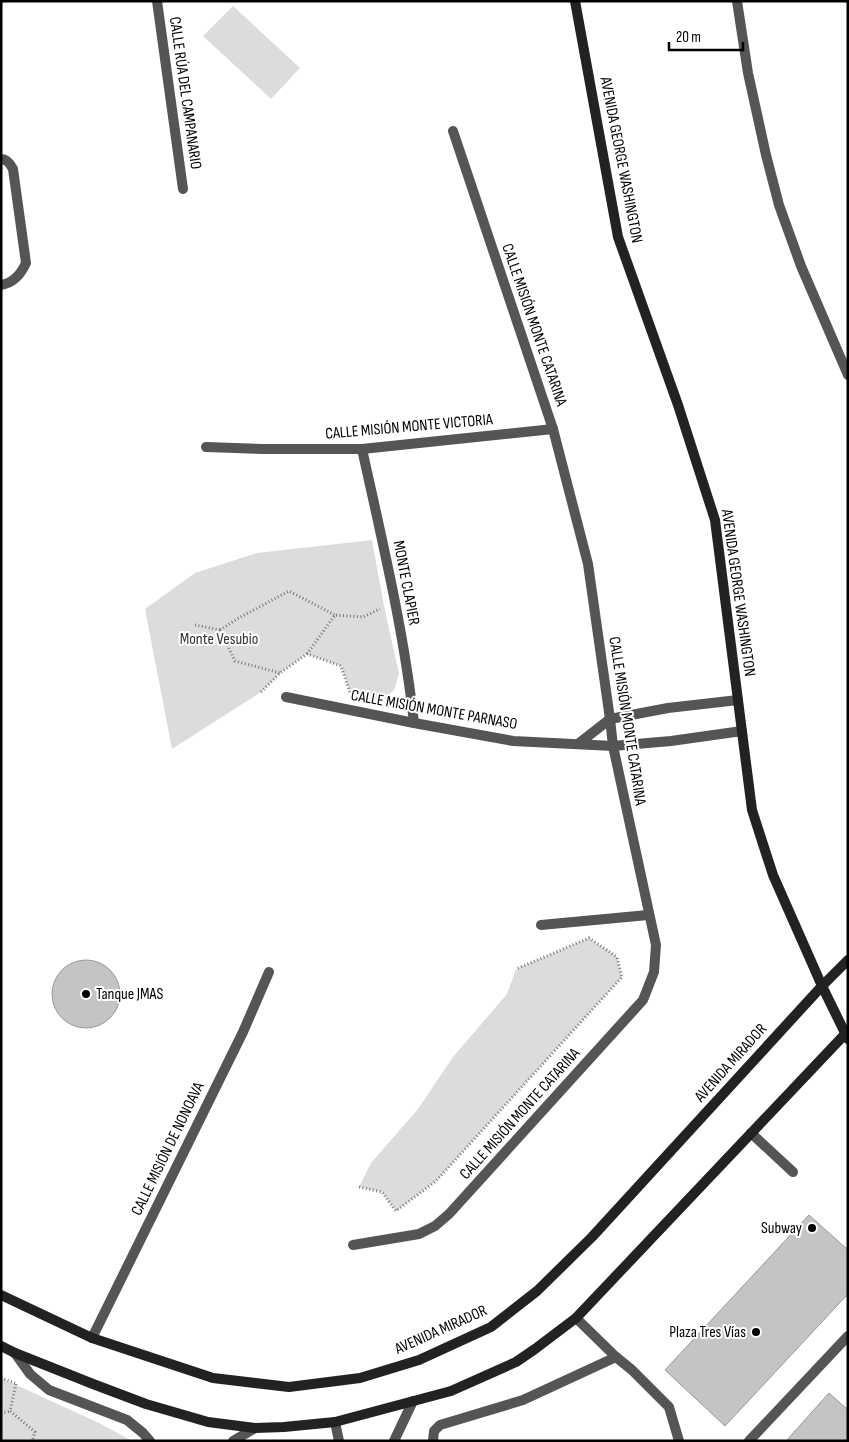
<svg xmlns="http://www.w3.org/2000/svg" width="849" height="1442" viewBox="0 0 849 1442" font-family="'Sofia Sans Condensed',sans-serif">
<rect width="100%" height="100%" fill="#fff"/>
<g fill="#dcdcdc">
<path d="M233,6L300,68L271,99L203,36Z"/>
<path d="M372,540L384,606L399,674L394,690L383,700L352,698L341,666L307,654L280,673L261,692L172,749L145,609L195,573L257,553Z"/>
<path d="M589,938L617,957L622,977L436,1181L396,1211L382,1192L359,1187L371,1163L418,1109L453,1057L507,994L516,969Z"/>
<path d="M1,1378L99,1423L132,1441H1Z"/>
</g>
<g fill="#c4c4c4" stroke="#999">
<circle cx="86" cy="994" r="34"/>
<path d="M809,1215L848,1250V1294L725,1426L665,1370Z"/>
<path d="M829,1393L848,1410V1441H786Z"/>
</g>
<g fill="none" stroke-linecap="round" stroke-linejoin="round">
<g stroke="#777" stroke-width="3" stroke-dasharray="1 2.5" stroke-linecap="butt">
<path d="M195,625L220,630L235,661L280,673"/>
<path d="M220,630L237,619L289,591L335,615"/>
<path d="M307,654L335,615L363,617L380,609"/>
<path d="M261,692L280,673L307,654L341,666L350,693"/>
<path d="M359,1187L382,1192L396,1211L436,1181L622,977L617,957L589,938L516,969"/>
<path d="M1,1378L15,1383"/>
<path d="M16,1384L10,1411L35,1432L32,1441"/>
<path d="M1,1413L10,1411"/>
</g>
<g stroke="#555" stroke-width="10">
<path d="M751,1133L793,1172"/>
<path d="M576,1318L616,1357L632,1370L669,1407L679,1441"/>
<path d="M15,1353L30,1374L49,1390L127,1420L143,1433L150,1441"/>
<path d="M335,1422L339,1441"/>
<path d="M233,1441L255,1428"/>
<path d="M394,1441L413,1401"/>
<path d="M433,1441L434,1431L440,1425L523,1400L616,1357"/>
<path d="M749,1441L848,1336"/>
</g>
<g stroke="#555" stroke-width="10">
<path d="M157,1L183,189"/>
<path d="M737,1L748,73L766,155L779,205L801,266L848,375"/>
<path d="M1,159C7,159 11,165 13,169L26,263C21,274 14,283 1,285"/>
<path d="M206,447L263,449H362L553,429"/>
<path d="M362,449C382,540 404,631 414,723"/>
<path d="M286,697L414,723L513,741L613,746L671,741L742,731"/>
<path d="M578,744L610,719L668,708L738,700"/>
<path d="M541,925L648,915"/>
<path d="M353,1245L419,1234L435,1226L449,1214L643,1000L654,972L656,945L613,746L610,719L588,564L553,429L453,131"/>
<path d="M92,1338L243,1032L269,972"/>
</g>
<g stroke="#222" stroke-width="10">
<path d="M575,1L618,237L678,405L715,520L752,810L773,875L822,986L848,1039"/>
<path d="M1,1295L92,1338L213,1378L289,1387L360,1378L419,1360L491,1327L537,1291L592,1237L822,986L848,960"/>
<path d="M1,1346L15,1353L93,1384L146,1404L208,1422L255,1428L284,1427L335,1422L451,1391L516,1362L535,1349L576,1318L848,1031"/>
</g>
</g>
<g fill="#000" stroke="#fff" stroke-width="2">
<circle cx="86" cy="994" r="5"/>
<circle cx="812" cy="1228" r="5"/>
<circle cx="756" cy="1332" r="5"/>
</g>
<g text-anchor="middle" dominant-baseline="central" stroke-width="4" stroke-linejoin="round" paint-order="stroke">
<g font-size="16" fill="#000" stroke="#fff">
<text transform="translate(185 93) rotate(82)">CALLE RÚA DEL CAMPANARIO</text>
<text transform="translate(621 160) rotate(79)">AVENIDA GEORGE WASHINGTON</text>
<text transform="translate(534 325) rotate(71)">CALLE MISIÓN MONTE CATARINA</text>
<text transform="translate(409 427) rotate(-5)">CALLE MISIÓN MONTE VICTORIA</text>
<text transform="translate(406 583) rotate(79)">MONTE CLAPIER</text>
<text transform="translate(738 593) rotate(82)">AVENIDA GEORGE WASHINGTON</text>
<text transform="translate(434 710) rotate(10)">CALLE MISIÓN MONTE PARNASO</text>
<text transform="translate(627 721) rotate(81)">CALLE MISIÓN MONTE CATARINA</text>
<text transform="translate(731 1063) rotate(-48)">AVENIDA MIRADOR</text>
<text transform="translate(520 1114) rotate(-48)">CALLE MISIÓN MONTE CATARINA</text>
<text transform="translate(168 1149) rotate(-64)">CALLE MISIÓN DE NONOAVA</text>
<text transform="translate(441 1330) rotate(-24)">AVENIDA MIRADOR</text>
</g>
<g font-size="16" fill="#333" stroke="#fff">
<text x="219" y="639">Monte Vesubio</text>
</g>
<g font-size="16" fill="#000" stroke="#fff" text-anchor="end">
<text x="96" y="994" text-anchor="start">Tanque JMAS</text>
<text x="802" y="1228">Subway</text>
<text x="746" y="1332">Plaza Tres Vías</text>
</g>
</g>
<rect width="849" height="1442" fill="none" stroke="#000000" stroke-width="5"/>
<path d="M669 42v8h74v-8" fill="none" stroke="#000000" stroke-width="2.5"/>
<text x="676" y="42" font-size="15" fill="#000000" stroke="#ffffff" stroke-width="4" paint-order="stroke">20 m</text>
</svg>
